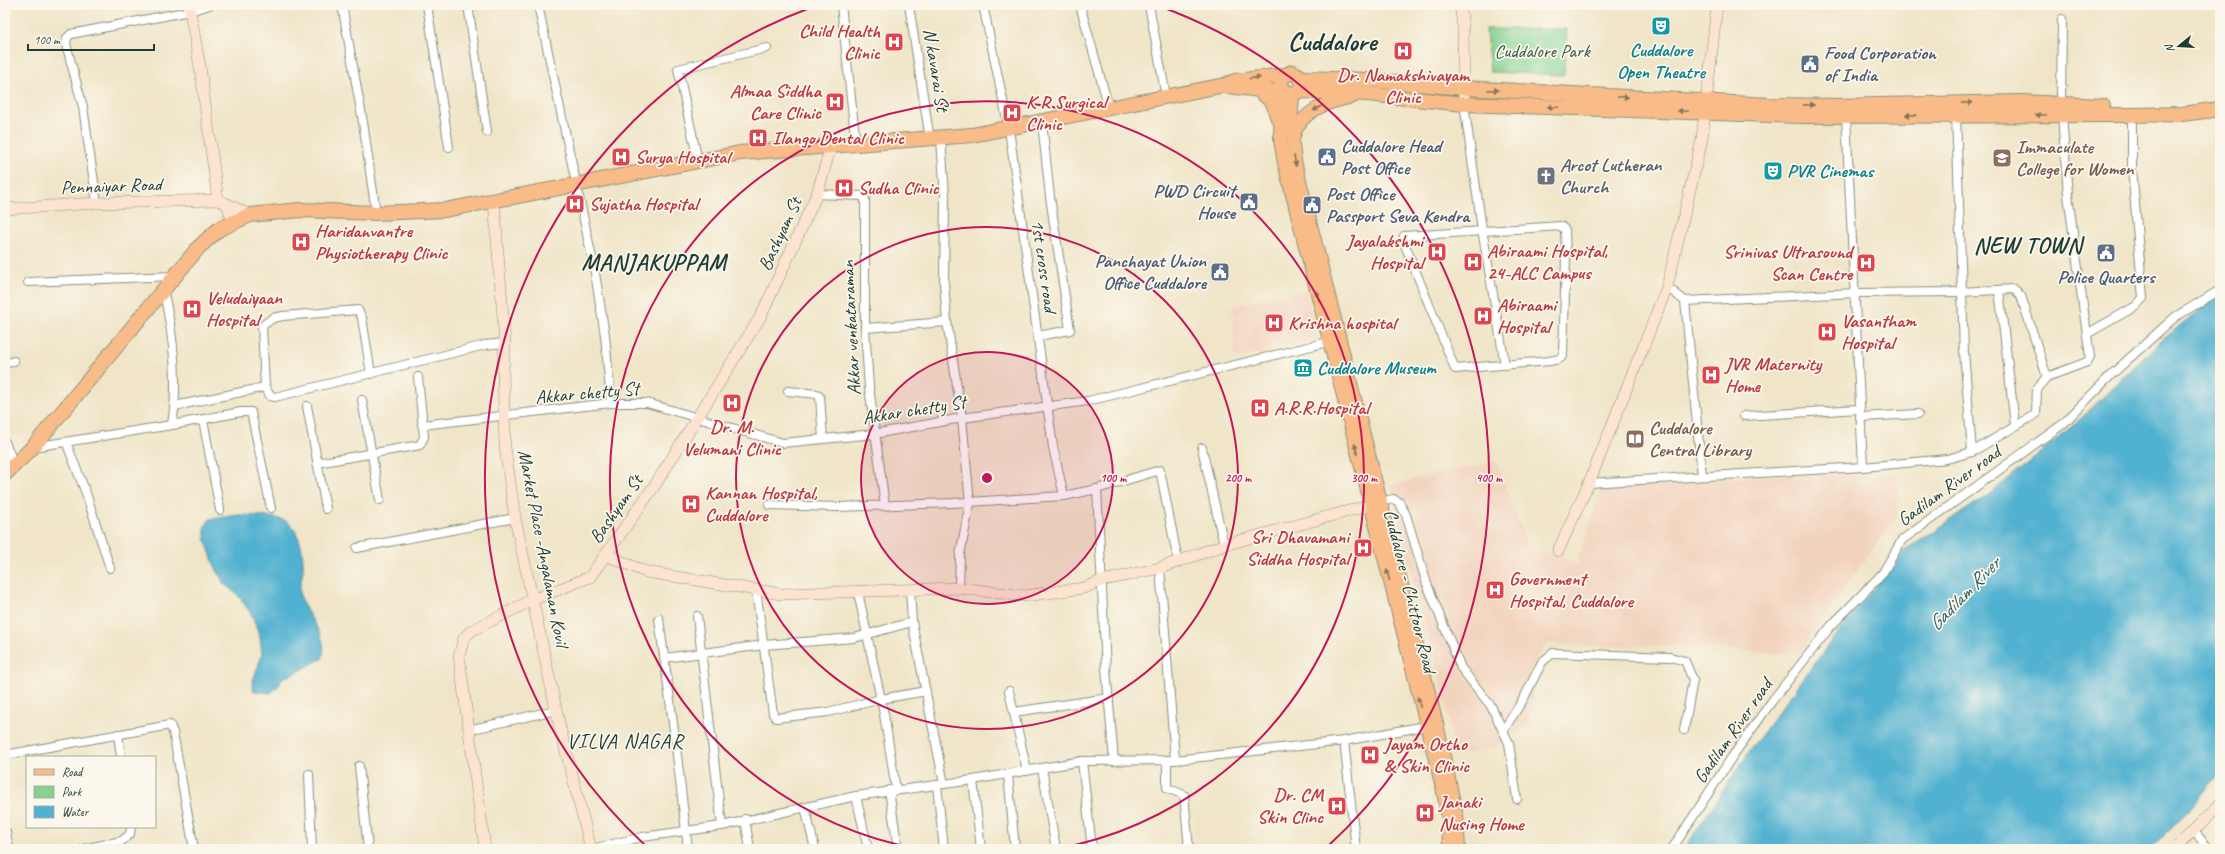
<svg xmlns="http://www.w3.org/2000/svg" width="2225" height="854" viewBox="0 0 2225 854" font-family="Caveat,sans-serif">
<rect width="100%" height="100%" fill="#fbf7ec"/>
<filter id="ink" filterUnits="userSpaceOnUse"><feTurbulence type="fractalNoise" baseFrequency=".025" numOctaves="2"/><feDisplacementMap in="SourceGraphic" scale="8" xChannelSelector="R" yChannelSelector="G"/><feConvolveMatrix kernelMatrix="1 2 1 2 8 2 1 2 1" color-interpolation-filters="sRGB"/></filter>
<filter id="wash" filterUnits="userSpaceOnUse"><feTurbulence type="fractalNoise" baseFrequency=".012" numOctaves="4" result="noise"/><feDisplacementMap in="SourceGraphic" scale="16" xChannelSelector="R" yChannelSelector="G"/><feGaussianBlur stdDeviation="0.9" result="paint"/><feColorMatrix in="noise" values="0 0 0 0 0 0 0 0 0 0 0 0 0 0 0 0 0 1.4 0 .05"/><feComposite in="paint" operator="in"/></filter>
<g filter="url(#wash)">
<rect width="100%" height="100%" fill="#f0e5c8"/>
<g fill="#f2d4be">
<path d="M2042,5H2067L2042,11Z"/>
<path d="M1306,290L1319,340L1235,359L1232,306Z"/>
<path d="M1496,461L1529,550L1555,554L1576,565L1602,488L1806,473H1896L1898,514L1811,635L1803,655L1679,646H1584L1547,643L1536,658L1530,723L1498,746L1456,756L1442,687L1409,563L1390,485Z"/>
</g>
<path fill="#86d391" stroke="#528862" d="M1486,29H1567L1564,75L1490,72Z"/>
<g fill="#51b1d0" stroke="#387782">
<path d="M2220,295V773L2187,812L2150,849H1684L1751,749L1835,636L1903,552L1991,493L2076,423L2160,342L2212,299Z"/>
<path d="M239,515C251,516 281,515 290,524C301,535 304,555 303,570C302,579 299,585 300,594C305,618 330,633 322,659C308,664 298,675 283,677L278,686L271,693L254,691L252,683L262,655L260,637L252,615L238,595L224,584L214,564L205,538V526L210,519Z"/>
</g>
</g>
<g filter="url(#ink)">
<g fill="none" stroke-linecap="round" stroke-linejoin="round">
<g stroke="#88917e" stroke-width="10">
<g id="street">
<path d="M342,5L363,122L376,213"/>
<path d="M427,5L449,147"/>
<path d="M468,5L487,132"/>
<path d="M538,5L594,267L605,335L611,403"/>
<path d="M841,5L856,145"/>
<path d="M909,5L930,140"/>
<path d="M983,5L1009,129L1053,447L1064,496"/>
<path d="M1080,5L1109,108"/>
<path d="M1149,5L1166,96"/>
<path d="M2061,103L2062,19"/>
<path d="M1464,104L1482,229L1505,365"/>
<path d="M1956,114L1964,352L1972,452"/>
<path d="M1846,116L1863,467"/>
<path d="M941,139L945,196L944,283L947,322L962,418L970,503L960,555L959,588"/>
<path d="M698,161L678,69L767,48"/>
<path d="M817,194L862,196L865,199V328L869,387L885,506"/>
<path d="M97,203L83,107L66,44L67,38L71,34L190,11L210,5"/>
<path d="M1561,226L1565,230L1566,258L1563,356L1559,359L1550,361L1455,369L1405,245L1404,236Z"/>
<path d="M28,282L174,276"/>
<path d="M1667,287L1685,301L1856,293L1961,292L2014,289L2021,296L2047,377"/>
<path d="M1999,290L2015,425"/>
<path d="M1685,301L1702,475"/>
<path d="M865,328L947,322"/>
<path d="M2087,334L2136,306L2143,298L2132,168V115"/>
<path d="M1038,336L1070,330L1050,197L1042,122"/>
<path d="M5,364L14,361"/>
<path d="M265,387L262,326L273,318L283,316L358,310L362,318L371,374"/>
<path d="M788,391L817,394L820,397L823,439"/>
<path d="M362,400L380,500"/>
<path d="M175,406L265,387L270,396L275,397L485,345L505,343"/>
<path d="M307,406L326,509"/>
<path d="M1744,416L1859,409"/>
<path d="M1860,417L1918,414"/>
<path d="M203,420L220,510"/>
<path d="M172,425L241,412H251L271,508"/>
<path d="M422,425L611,403H647L783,443L874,434L962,418L1088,401L1332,341"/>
<path d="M5,442L15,466"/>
<path d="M66,442L86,493L110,568"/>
<path d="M33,447L172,425C179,381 173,332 163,289"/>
<path d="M1202,448L1224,545"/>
<path d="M317,463L420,445L424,437L418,377"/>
<path d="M1589,483L1863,467L1947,459L1972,452L2036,414L2037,388L2047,377L2087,362L2090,357L2068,195L2062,115"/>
<path d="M1097,489L1106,669L1114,761"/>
<path d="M1380,502L1393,499L1399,502L1406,515L1427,584L1461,668L1491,706L1509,743L1517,799"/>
<path d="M769,505L838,507L953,503L1064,496L1097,489L1160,470L1178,561"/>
<path d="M357,548L515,518"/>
<path d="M1160,568L1175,760"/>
<path d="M910,589L912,622L944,784"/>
<path d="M756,590L773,714L776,718L828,712L881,699L926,691"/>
<path d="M858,592L884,714L896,789"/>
<path d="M697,616L722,826"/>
<path d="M659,619L675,738L688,849"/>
<path d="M664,658L764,645L854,638L912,622"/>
<path d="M1009,691L1027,771"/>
<path d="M1014,712L1109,698"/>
<path d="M469,730L556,710"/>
<path d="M1503,731L1524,698L1542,662L1553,653L1670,657L1685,661L1693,680L1684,730"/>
<path d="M118,734L121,757"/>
<path d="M1344,741L1356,849"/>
<path d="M5,755L170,725L173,732L194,849"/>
<path d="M1167,760V788L1184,795L1189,849"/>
<path d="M1082,761L1092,849"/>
<path d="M359,766L368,849"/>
<path d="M1042,768L1056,849"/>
<path d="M309,774L312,849"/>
<path d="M1008,774L1015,849"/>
<path d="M973,780L981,849"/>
<path d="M937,785L944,849"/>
<path d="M889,790L898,849"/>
<path d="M856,796L868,849"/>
<path d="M805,807L815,849"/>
<path d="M745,819L750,849"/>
<path d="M2193,830L2209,849"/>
<path d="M6,832L9,849"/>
<path d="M83,849L122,841L130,834L131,827"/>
<path d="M592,849L642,837L722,826L856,796L973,780L1082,761L1175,760L1344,741L1431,725"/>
<path d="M1672,849L1732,757L1772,701L1831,626L1882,574L1902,540L2063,424L2111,375L2175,317L2220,290"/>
</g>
</g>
<g stroke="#88917e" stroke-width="12">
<g id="secondary">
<path d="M189,5L200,67L218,200"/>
<path d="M1460,5L1463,27L1464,104"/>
<path d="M218,200L227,204L233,222"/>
<path d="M494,201L505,343L503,370L505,448L515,518L560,728L591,849"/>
<path d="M227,204L250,215"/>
<path d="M5,209L97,203L218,200"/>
<path d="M1558,551L1589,483L1667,287L1702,139L1717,5"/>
<path d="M606,555L646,572L781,594L959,588L1025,596L1084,588L1101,581L1160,568L1224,545L1378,503"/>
<path d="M485,849L459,656L464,638L471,631L532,600L590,577L655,485L761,316L817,194L831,146"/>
<path d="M2175,849L2220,804"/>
</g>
</g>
<g stroke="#88917e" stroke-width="14">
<g id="primary">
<path d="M1281,84L1280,140L1284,163L1442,787L1448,818L1449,849"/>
<path d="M1258,91L1272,103L1277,119"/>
<path d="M1293,95L1291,128L1295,161L1437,724L1457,816L1459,849"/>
<path d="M1293,138C1300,110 1329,102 1353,97"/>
</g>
</g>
<g stroke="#88917e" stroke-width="16">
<g id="highway">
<path d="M1301,78L1370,80L1464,88L1769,105L1835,106L2021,102L2103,106"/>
<path d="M1227,86L1286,93"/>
<path d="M1300,91L1303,84L1298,75L1292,72L1282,77L1281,88L1290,94L1300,91L1368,94L1464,104L1802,116L2132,115L2182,114L2220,109"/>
<path d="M5,474L33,447L199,247L219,229L250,215L300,210L376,213L445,210L740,153L972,135L1225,85L1235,81L1285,75"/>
</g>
</g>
<use href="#street" stroke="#fff" stroke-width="8"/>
<use href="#secondary" stroke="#fde4d0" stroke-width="11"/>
<use href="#primary" stroke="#f9bc89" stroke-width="12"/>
<use href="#highway" stroke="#f9bc89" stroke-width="14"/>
</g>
<defs><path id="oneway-solid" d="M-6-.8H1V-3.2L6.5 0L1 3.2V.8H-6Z"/></defs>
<g fill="#81765a">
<use href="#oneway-solid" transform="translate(1255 78) rotate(-7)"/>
<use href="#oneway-solid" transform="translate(1493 90) rotate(3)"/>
<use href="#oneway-solid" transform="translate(1623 97) rotate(3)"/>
<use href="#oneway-solid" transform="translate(1967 103) rotate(-1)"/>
<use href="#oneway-solid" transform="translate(1809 105) rotate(1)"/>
<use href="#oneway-solid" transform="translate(1553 107) rotate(-178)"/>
<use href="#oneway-solid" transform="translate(1318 108) rotate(149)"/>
<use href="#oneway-solid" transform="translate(1683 111) rotate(-178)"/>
<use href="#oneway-solid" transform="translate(1911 115) rotate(179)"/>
<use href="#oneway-solid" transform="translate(2041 115) rotate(-180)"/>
<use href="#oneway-solid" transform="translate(1295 161) rotate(80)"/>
<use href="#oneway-solid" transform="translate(1318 296) rotate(-104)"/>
<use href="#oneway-solid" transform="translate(1356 449) rotate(-104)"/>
<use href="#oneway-solid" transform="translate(1388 575) rotate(-104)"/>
<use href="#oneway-solid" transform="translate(1419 702) rotate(-104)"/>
</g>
</g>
<circle cx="987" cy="478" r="126" fill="#c2185b" fill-opacity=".12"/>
<g fill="none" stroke="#c2185b" stroke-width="2">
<circle cx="987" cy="478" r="126"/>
<circle cx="987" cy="478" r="251"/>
<path d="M918 849A377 377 0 1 1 1056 849"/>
<path d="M648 848A502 502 0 0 1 815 6M1159 6A502 502 0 0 1 1326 848"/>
</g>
<defs>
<g id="theatre-square" transform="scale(1)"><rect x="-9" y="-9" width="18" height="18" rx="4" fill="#0f9aa8" stroke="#fbf7ec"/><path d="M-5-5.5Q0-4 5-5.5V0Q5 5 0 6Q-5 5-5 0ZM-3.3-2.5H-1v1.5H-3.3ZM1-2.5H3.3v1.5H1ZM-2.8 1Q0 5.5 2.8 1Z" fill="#fff"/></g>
<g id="hospital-square" transform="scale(1)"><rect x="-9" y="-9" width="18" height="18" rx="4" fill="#e0444e" stroke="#fbf7ec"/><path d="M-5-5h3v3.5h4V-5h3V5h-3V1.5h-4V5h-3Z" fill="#fff"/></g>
<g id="civic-square" transform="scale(1)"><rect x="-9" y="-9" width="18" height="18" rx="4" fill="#5c6f8a" stroke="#fbf7ec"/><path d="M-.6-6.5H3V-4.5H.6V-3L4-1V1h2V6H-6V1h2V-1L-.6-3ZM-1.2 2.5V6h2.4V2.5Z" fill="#fff"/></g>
<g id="university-square" transform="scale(1)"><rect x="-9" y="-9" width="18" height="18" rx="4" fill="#8d6e63" stroke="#fbf7ec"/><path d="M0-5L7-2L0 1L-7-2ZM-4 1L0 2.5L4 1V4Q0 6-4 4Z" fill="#fff"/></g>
<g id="church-square" transform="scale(1)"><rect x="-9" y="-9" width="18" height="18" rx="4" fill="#6b7280" stroke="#fbf7ec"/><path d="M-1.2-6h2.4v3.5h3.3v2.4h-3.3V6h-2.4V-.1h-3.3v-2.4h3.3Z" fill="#fff"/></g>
<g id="museum-square" transform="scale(1)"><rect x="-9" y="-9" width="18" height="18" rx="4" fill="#0f9aa8" stroke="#fbf7ec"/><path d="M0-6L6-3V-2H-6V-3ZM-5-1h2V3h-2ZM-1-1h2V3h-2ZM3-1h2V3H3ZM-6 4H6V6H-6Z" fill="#fff"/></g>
<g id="library-square" transform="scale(1)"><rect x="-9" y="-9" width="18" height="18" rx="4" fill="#8d6e63" stroke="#fbf7ec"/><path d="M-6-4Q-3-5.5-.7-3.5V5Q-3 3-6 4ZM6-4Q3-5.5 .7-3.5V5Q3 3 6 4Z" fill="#fff"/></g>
</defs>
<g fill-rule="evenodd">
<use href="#theatre-square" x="1661" y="26"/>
<use href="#hospital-square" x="894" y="42"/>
<use href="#hospital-square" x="1403" y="51"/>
<use href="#civic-square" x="1810" y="64"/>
<use href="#hospital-square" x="835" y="102"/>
<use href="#hospital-square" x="1012" y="113"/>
<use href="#hospital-square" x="758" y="138"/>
<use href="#hospital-square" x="621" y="157"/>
<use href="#civic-square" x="1327" y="157"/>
<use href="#university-square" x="2002" y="158"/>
<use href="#theatre-square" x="1773" y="171"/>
<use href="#church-square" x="1546" y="176"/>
<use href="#hospital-square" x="844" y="188"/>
<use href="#civic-square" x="1249" y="202"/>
<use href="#hospital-square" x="575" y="204"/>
<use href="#civic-square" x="1312" y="205"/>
<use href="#hospital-square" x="301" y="242"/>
<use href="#hospital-square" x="1437" y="252"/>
<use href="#civic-square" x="2106" y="253"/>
<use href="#hospital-square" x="1473" y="262"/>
<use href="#hospital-square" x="1866" y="263"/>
<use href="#civic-square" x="1220" y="272"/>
<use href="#hospital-square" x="192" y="309"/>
<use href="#hospital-square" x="1483" y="316"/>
<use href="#hospital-square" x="1274" y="323"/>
<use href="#hospital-square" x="1827" y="332"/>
<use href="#museum-square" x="1303" y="368"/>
<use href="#hospital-square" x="1711" y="375"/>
<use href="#hospital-square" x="732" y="403"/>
<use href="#hospital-square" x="1260" y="408"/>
<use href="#library-square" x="1635" y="439"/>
<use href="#hospital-square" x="691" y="504"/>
<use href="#hospital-square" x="1363" y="548"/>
<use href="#hospital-square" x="1495" y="590"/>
<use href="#hospital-square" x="1370" y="755"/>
<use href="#hospital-square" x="1337" y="806"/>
<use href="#hospital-square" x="1425" y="813"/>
</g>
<g text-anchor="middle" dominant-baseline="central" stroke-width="3.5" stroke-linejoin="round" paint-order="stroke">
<g font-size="19" font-weight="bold" fill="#be3a42" stroke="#fbf7ec" text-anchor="start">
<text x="880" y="31" text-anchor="end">Child Health<tspan x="880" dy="22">Clinic</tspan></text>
<text x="1403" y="75" text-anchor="middle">Dr. Namakshivayam<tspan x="1403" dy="22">Clinic</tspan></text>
<text x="821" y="91" text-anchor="end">Almaa Siddha<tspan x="821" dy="22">Care Clinic</tspan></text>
<text x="1026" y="102">K R Surgical<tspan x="1026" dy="22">Clinic</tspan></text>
<text x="772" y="138">Ilango Dental Clinic</text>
<text x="635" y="157">Surya Hospital</text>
<text x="858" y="188">Sudha Clinic</text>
<text x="589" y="204">Sujatha Hospital</text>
<text x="315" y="231">Haridanvantre<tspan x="315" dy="22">Physiotherapy Clinic</tspan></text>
<text x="1423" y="241" text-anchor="end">Jayalakshmi<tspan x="1423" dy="22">Hospital</tspan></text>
<text x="1487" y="251">Abiraami Hospital,<tspan x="1487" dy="22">24-ALC Campus</tspan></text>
<text x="1852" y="252" text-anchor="end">Srinivas Ultrasound<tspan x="1852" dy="22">Scan Centre</tspan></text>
<text x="206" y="298">Veludaiyaan<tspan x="206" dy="22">Hospital</tspan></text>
<text x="1497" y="305">Abiraami<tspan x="1497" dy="22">Hospital</tspan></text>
<text x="1841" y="321">Vasantham<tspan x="1841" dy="22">Hospital</tspan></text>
<text x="1288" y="323">Krishna hospital</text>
<text x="1725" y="364">JVR Maternity<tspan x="1725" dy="22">Home</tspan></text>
<text x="1274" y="408">A.R.R.Hospital</text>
<text x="732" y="427" text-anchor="middle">Dr. M.<tspan x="732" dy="22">Velumani Clinic</tspan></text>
<text x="705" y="493">Kannan Hospital,<tspan x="705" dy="22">Cuddalore</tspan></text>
<text x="1349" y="537" text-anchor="end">Sri Dhavamani<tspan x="1349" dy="22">Siddha Hospital</tspan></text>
<text x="1509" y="579">Government<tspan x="1509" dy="22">Hospital, Cuddalore</tspan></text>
<text x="1384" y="744">Jayam Ortho<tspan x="1384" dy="22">&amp; Skin Clinic</tspan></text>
<text x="1323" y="795" text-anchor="end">Dr. CM<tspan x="1323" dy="22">Skin Clinc</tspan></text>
<text x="1439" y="802">Janaki<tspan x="1439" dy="22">Nusing Home</tspan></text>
</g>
<g font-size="19" font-weight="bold" fill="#0d838f" stroke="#fbf7ec" text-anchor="start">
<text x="1661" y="50" text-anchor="middle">Cuddalore<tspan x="1661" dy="22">Open Theatre</tspan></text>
<text x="1787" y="171">PVR Cinemas</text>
<text x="1317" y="368">Cuddalore Museum</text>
</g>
<g font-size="19" fill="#345b47" stroke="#fbf7ec">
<text x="1542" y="51">Cuddalore Park</text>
</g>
<g font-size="19" font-weight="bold" fill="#4e5e75" stroke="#fbf7ec" text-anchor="start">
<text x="1824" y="53">Food Corporation<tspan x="1824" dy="22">of India</tspan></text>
<text x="1341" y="146">Cuddalore Head<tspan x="1341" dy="22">Post Office</tspan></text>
<text x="1235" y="191" text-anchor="end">PWD Circuit<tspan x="1235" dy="22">House</tspan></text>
<text x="1326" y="194">Post Office<tspan x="1326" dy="22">Passport Seva Kendra</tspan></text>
<text x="1206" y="261" text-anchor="end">Panchayat Union<tspan x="1206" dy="22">Office Cuddalore</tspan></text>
<text x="2106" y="277" text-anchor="middle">Police Quarters</text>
</g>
<g font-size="19" fill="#1f3d34" stroke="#fbf7ec">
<text transform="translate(936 70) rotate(81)">N kavarai St</text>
<text transform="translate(111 186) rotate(-2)">Pennaiyar Road</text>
<text transform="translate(780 234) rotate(-65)">Bashyam St</text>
<text transform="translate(1044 266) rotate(82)">1st cross road</text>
<text transform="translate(851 328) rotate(-93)">Akkar venkataraman</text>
<text transform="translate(587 393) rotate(-5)">Akkar chetty St</text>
<text transform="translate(914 410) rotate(-9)">Akkar chetty St</text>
<text transform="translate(1949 486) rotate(-36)">Gadilam River road</text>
<text transform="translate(616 509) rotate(-55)">Bashyam St</text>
<text transform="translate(543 548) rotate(79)">Market Place -Angalaman Kovil</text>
<text transform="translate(1410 591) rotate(76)">Cuddalore - Chittoor Road</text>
<text transform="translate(1733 731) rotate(-55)">Gadilam River road</text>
</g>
<g font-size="19" font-weight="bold" fill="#785e54" stroke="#fbf7ec" text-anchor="start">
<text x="2016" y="147">Immaculate<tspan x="2016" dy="22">College for Women</tspan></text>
<text x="1649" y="428">Cuddalore<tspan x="1649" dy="22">Central Library</tspan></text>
</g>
<g font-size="19" font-weight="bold" fill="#5b616d" stroke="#fbf7ec" text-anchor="start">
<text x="1560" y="165">Arcot Lutheran<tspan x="1560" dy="22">Church</tspan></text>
</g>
<g font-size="20" font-style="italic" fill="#2e6063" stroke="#fbf7ec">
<text transform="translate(1964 594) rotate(-46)">Gadilam River</text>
</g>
<g font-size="21" letter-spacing="1" fill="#1f3d34" stroke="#fbf7ec">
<text x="625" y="741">VILVA NAGAR</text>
</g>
<g font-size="23" font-weight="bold" letter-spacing="1" fill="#1f3d34" stroke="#fbf7ec">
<text x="2028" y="245">NEW TOWN</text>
<text x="654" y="262">MANJAKUPPAM</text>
</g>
<g font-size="27" font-weight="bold" fill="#1f3d34" stroke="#fbf7ec">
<text x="1332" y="41">Cuddalore</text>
</g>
</g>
<circle cx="987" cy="478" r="6" fill="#c2185b" stroke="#fbf7ec" stroke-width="2"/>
<g font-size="12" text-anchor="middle" font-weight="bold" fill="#c2185b" stroke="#fbf7ec" stroke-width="3.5" stroke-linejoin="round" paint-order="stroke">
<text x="1113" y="482">100 m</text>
<text x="1238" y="482">200 m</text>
<text x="1364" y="482">300 m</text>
<text x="1489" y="482">400 m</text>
</g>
<rect width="2225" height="854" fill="none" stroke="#fbf7ec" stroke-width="20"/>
<rect x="26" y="756" width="130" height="72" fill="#fbf7ec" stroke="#a3ada2"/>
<rect x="34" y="769" width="20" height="6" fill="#f9bc89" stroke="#a3ada2"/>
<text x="62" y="776" font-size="12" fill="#1f3d34">Road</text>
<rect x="34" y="786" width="20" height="12" fill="#86d391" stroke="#a3ada2"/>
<text x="62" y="796" font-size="12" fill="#1f3d34">Park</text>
<rect x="34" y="806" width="20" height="12" fill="#51b1d0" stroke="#a3ada2"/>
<text x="62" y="816" font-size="12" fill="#1f3d34">Water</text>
<g transform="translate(2179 46) rotate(252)" stroke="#fbf7ec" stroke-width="3" paint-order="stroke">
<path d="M0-3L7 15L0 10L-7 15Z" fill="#1f3d34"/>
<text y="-6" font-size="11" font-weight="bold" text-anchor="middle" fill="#1f3d34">N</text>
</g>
<path d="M28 44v6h126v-6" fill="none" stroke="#1f3d34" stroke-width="2"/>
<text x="34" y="44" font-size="12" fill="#1f3d34" stroke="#fbf7ec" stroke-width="3" paint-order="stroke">100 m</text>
</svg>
